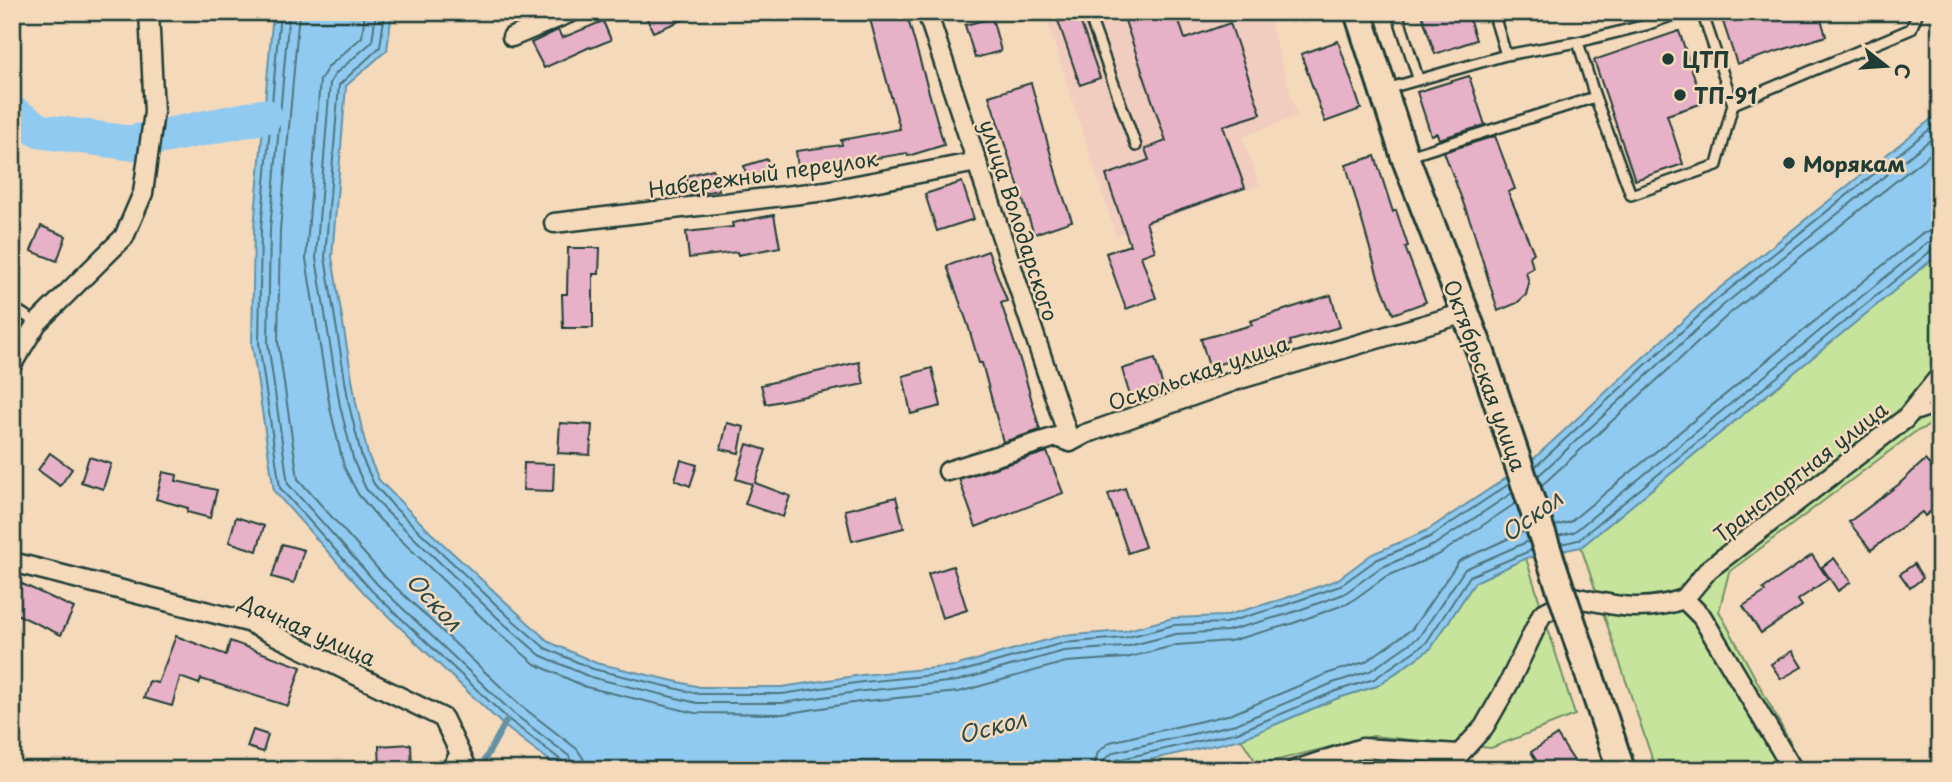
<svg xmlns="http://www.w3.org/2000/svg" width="1952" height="782" viewBox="0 0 1952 782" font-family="'Playpen Sans',sans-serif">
<rect width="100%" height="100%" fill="#f5d9bb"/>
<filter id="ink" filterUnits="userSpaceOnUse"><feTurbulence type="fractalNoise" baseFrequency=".0143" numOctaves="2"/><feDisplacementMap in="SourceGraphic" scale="14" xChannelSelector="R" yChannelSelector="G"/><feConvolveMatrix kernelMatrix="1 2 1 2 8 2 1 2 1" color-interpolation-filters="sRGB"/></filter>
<g filter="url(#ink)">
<path fill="#f1cdbf" d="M1044,12H1267L1297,116L1242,137L1260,185L1116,236Z"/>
<g fill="#c6e49c" stroke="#729068" stroke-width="2">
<path d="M1940,253V421L1915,432L1729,572L1719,611L1791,744L1772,770H1656L1581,547Z"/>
<path d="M1526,558L1575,715L1491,748L1373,736L1258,765L1241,739L1338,698L1377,686L1431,648L1475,582Z"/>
</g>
<path fill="#91caf0" stroke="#6392a5" stroke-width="2" d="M273,12H392L387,50L346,86L332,257L356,403L368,455L379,480L430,532L549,642L596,663L700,687H782L862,675L955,666L1061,636L1124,631L1173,618L1224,616L1283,599L1337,580L1372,554L1426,531L1529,463L1711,295L1940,112V253L1581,547L1526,558L1475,582L1431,648L1377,686L1338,698L1241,739L1105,770H562L503,725L367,596L274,491L252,344L254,228Z"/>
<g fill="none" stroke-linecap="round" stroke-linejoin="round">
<g stroke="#4d757f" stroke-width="2">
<path d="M280,12L261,229L259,343L280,488L372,591L508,719L562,761L565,770"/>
<path d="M289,12L270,229L268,343L288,484L378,585L513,713L569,756L574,770"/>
<path d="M299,12L280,230L278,342L298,479L386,578L520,705L577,749L583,758L585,770"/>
<path d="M365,12L362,37L328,67L320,80L306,259L330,408L344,467L358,494L380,520L495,630L535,664L586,687L695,713L783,714L866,701L959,692L1066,662L1126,658L1177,645L1230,641L1291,624L1349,603L1385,577L1440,554L1516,503"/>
<path d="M376,12L372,42L335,74L330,83L316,258L340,406L354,462L366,489L388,513L502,622L540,655L590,677L697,703H782L864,691L957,681L1064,651L1125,647L1176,634L1227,631L1288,614L1344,594L1380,568L1434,545L1512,493"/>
<path d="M385,12L380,47L339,85L325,257L349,405L362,458L374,484L394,507L508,616L545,648L593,669L699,694H782L863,682L956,673L1063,643L1124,638L1174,625L1225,623L1285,605L1340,586L1376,560L1430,537L1509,484"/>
<path d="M1535,467L1716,300L1940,121"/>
<path d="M1538,476L1721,307L1940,132"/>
<path d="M1541,486L1728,315L1940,146"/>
<path d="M1555,526L1570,522L1921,234L1940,229"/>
<path d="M1558,536L1574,532L1927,243L1940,239"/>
<path d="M1561,544L1578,540L1932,250L1940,248"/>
<path d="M1093,770L1098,752L1110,742L1232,714L1329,673L1365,662L1412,629L1459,561L1525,531"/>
<path d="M1103,770L1105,759L1114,752L1236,724L1333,683L1370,671L1419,637L1465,569L1529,541"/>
<path d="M1112,770L1113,764L1117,760L1238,732L1336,691L1374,679L1426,643L1470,576L1532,550"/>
</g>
<path stroke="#6392a5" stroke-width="6" d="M479,770L507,720"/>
<path stroke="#91caf0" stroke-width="35" d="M12,113L40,131L130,143L265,116"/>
</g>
<g fill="#e7b1c8" stroke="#1f3d34" stroke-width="2">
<path d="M644,12H700V13L653,32Z"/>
<path d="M868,12H906L944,145L908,156L907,153L845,163V162L798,167L796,151L842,145L841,140L900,129Z"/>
<path d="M1055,12H1077L1100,78L1080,85Z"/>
<path d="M1122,12H1176L1185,39L1230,23L1261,114L1223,126L1245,188L1146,222L1155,251L1141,256L1156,298L1126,309L1106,253L1130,245L1106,175L1149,160L1145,149L1166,141Z"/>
<path d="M1421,12H1467L1476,40L1435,54Z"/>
<path d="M1753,12H1819L1826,36L1737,64L1723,22Z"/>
<path d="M992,18L1001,51L975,58L965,25Z"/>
<path d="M603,21L611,40L591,48L590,47L544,68L531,43L558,30L562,38Z"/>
<path d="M1679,31L1703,103L1667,115L1683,164L1635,180L1594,60Z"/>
<path d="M1338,41L1361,109L1325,122L1301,54Z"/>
<path d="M1469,76L1485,125L1439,139L1437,133L1431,135L1417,92Z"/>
<path d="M1031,83L1059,184L1072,221L1034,234L989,96Z"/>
<path d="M1495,136L1515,189L1508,192L1534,253L1530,256L1533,268L1526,272L1529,283L1526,295L1517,303L1498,311L1472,226L1444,152Z"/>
<path d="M1375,156L1393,212L1396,210L1408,246L1405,247L1426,302L1393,314L1378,277L1346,165Z"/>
<path d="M767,159L772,178L749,185L744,166Z"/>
<path d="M713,169L719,190L691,195L686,176Z"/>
<path d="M962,182L974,219L937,231L925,194Z"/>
<path d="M774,215L780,247L738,255L737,252L689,258L686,232L733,227L732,223Z"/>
<path d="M41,226L66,236L57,261L31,251Z"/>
<path d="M568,248H600L599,274H593V328H563L562,294H567Z"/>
<path d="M988,251L1007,301L1001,303L1023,369L1040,430L1003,442L982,363H979L968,325L947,266Z"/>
<path d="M1331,295L1340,327L1290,341L1291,345L1261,355L1260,352L1209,367L1201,339L1252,325L1250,321Z"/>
<path d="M1155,359L1163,387L1130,396L1122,369Z"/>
<path d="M859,362L864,384L766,404L761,385Z"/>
<path d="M932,368L941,406L911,414L903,376Z"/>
<path d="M560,423L592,425L590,455L558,453Z"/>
<path d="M727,423L744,427L739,453L721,449Z"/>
<path d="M747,444L766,450L755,483L790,496L783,517L745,504L752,484L736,479Z"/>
<path d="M1047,452L1063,493L976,527L959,479Z"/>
<path d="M50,453L72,469L60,486L38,470Z"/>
<path d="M89,457L111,464L103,489L81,482Z"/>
<path d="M681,460L697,465L690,486L675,480Z"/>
<path d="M1925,460L1940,477V503L1925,516L1922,512L1871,550L1849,522L1898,485Z"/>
<path d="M524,463L554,464L553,491L523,490Z"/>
<path d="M163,472L177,475L176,481L217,490L210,518L187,512L188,508L156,499Z"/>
<path d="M1125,488L1145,547L1128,553L1108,494Z"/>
<path d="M896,497L904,528L852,541L845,510Z"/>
<path d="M236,517L264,526L257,551L229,542Z"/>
<path d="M282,544L304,550L294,583L272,577Z"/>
<path d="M1812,555L1828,579L1798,600L1802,606L1761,633L1743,606L1765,592L1763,589Z"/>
<path d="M1834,558L1851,582L1838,591L1822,567Z"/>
<path d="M1914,564L1923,578L1910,588L1900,574Z"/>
<path d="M953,566L967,610L942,618L928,574Z"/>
<path d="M20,583L74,608L61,635L12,612V601Z"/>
<path d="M176,636L226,655L230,641L301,667L288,706L201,679L199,684L180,677L172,706L144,698L149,681L158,683Z"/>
<path d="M1792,651L1802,667L1781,679L1771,664Z"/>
<path d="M253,730L268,735L263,752L247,747Z"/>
<path d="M1557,735L1580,770H1521L1536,760L1531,752Z"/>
<path d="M411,744L412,770H380L379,746Z"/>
</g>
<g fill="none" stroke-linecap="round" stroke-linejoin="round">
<g stroke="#1f3d34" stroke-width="14">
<g id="service">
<path d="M1088,12L1136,146"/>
<path d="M1397,12L1418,78"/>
<path d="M1493,12L1506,55"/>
<path d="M1682,12L1646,25L1578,42L1595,97L1631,195L1717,165L1733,104L1702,12"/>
<path d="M1386,89L1506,55L1578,42"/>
<path d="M1733,104L1911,29L1918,12"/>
<path d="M1406,157L1595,97"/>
<path d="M12,307L37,323"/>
<path d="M1910,417L1940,407"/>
<path d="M445,770L457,750"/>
</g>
</g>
<g stroke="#1f3d34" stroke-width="23">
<g id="minor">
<path d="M927,12L1070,442"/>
<path d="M512,37L572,12"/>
<path d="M554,223L826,191L977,162"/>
<path d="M12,364L37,323L124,237L143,193L154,112L149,12"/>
<path d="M948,471L1056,437L1070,442L1085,434L1240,379L1465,313"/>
<path d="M12,562L248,622L443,718L468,770"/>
<path d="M1684,599L1709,569L1905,419L1940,376"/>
<path d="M1684,599L1702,617L1793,770"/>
<path d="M1295,770L1362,748L1459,754"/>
<path d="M1445,770L1484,727L1509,683L1542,614L1574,597C1615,606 1643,613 1684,599"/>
</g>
</g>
<g stroke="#1f3d34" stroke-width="32">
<g id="primary">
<path d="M1358,12L1405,157L1481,353"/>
<path d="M1611,739L1621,770"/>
</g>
</g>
<use href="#service" stroke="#f5d9bb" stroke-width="9"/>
<use href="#minor" stroke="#f5d9bb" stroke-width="18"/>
<use href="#primary" stroke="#f5d9bb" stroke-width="26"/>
<g stroke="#1f3d34" stroke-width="32" stroke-linecap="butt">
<path id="primary-bridge" d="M1481,353L1611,739"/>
</g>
<use href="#primary-bridge" stroke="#f5d9bb" stroke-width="26"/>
</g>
</g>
<g fill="#1f3d34" stroke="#f5d9bb" stroke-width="2.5">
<circle cx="1668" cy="59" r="7"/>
<circle cx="1680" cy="95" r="7"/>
<circle cx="1789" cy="163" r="7"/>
</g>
<g text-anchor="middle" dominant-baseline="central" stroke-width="5" stroke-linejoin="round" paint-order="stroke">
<g font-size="21" font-weight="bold" fill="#1f3d34" stroke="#f5d9bb" text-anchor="start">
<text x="1682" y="59">ЦТП</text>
<text x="1694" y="95">ТП-91</text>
<text x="1803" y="163">Морякам</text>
</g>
<g font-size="21" fill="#1f3d34" stroke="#f5d9bb">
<text transform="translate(763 173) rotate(-8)">Набережный переулок</text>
<text transform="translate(1020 220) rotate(72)">улица Володарского</text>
<text transform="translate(1198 372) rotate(-19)">Оскольская улица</text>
<text transform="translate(1486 375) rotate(70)">Октябрьская улица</text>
<text transform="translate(1800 471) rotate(-38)">Транспортная улица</text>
<text transform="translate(308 629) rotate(24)">Дачная улица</text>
</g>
<g font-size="23" font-style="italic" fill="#2a4b47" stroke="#f5d9bb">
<text transform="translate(1531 515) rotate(-36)">Оскол</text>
<text transform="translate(435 601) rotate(47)">Оскол</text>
<text transform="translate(992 726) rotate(-15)">Оскол</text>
</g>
</g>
<rect width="1952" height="782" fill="none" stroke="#f5d9bb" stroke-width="42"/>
<rect x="21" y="21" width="1910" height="740" fill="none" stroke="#1f3d34" stroke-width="2.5" filter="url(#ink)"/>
<g transform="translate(1886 66) rotate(107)" stroke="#f5d9bb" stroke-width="5" paint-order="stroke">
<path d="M0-5L12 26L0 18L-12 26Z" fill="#1f3d34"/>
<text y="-10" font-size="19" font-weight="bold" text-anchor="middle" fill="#1f3d34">С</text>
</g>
</svg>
